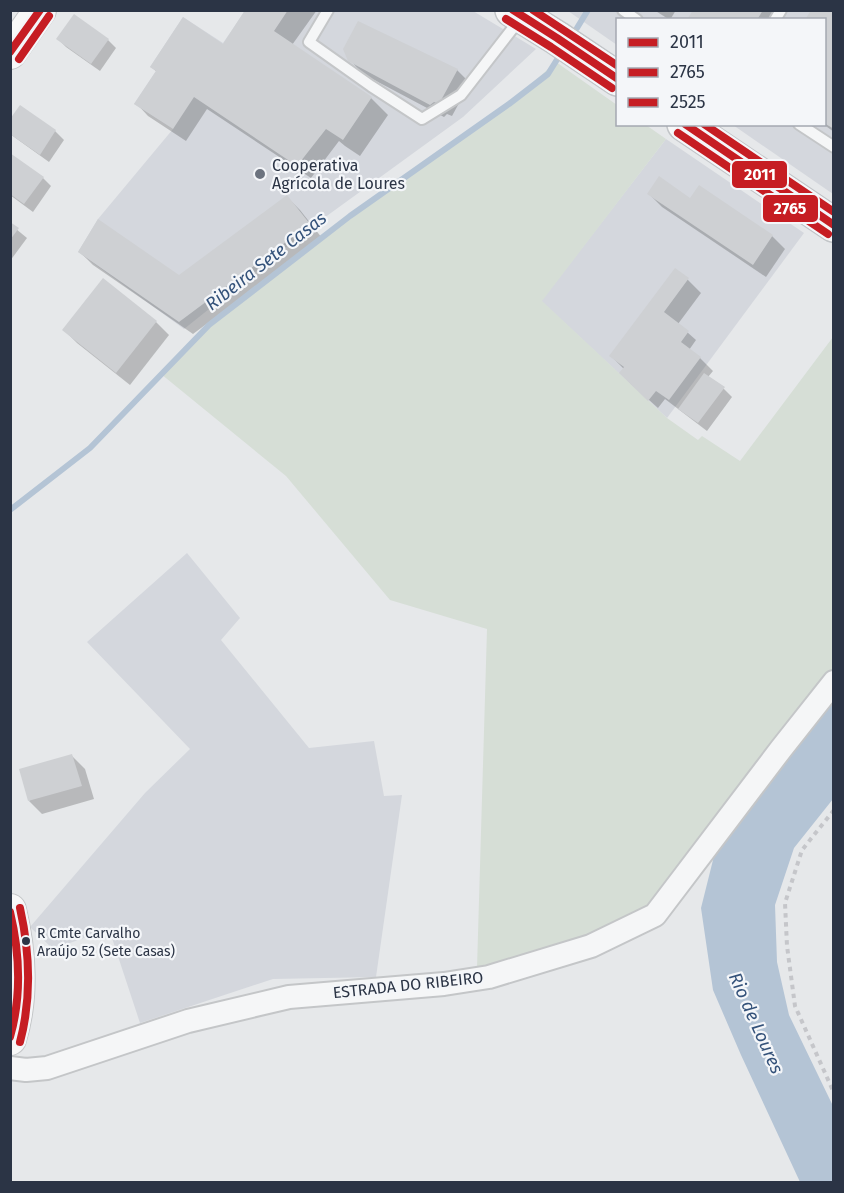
<svg xmlns="http://www.w3.org/2000/svg" width="844" height="1193" viewBox="0 0 844 1193" font-family="'Fira Sans',sans-serif">
<rect width="100%" height="100%" fill="#e6e8ea"/>
<g fill="#d4d7dd">
<path d="M245,11H473L536,49L463,117L313,226L184,329L78,252L98,219L173,129L134,104L156,71L150,67L183,17L223,43Z"/>
<path d="M568,11H833V194L733,125L824,124V20H618L617,45Z"/>
<path d="M666,139L804,233L667,418L541,301Z"/>
<path d="M187,553L240,618L221,640L309,748L374,741L384,796L402,795L376,977L273,979L140,1023L109,929L53,949L30,927L145,793L190,749L87,642Z"/>
</g>
<path fill="#d6ded6" d="M556,62L617,105L618,124L646,125L666,139L542,301L667,418L698,440L702,436L740,461L833,337V682L655,915L591,946L477,968L487,629L390,600L286,476L161,374L209,325L350,216L509,104Z"/>
<path fill="#b4c4d5" d="M833,696V799L794,848L775,905L777,962L789,1015L833,1106V1182H800L741,1055L713,990L701,908L714,856Z"/>
<g fill="#0003">
<path d="M247,10H317L292,45L371,98L388,115L360,156L345,146L339,141L311,178L207,109L186,141L148,116L136,103L157,72L152,67L229,49Z"/>
<path d="M654,10H676L670,20Z"/>
<path d="M694,10H784L778,20H689Z"/>
<path d="M834,10V132L823,124H824V20Z"/>
<path d="M58,39L108,40L116,48L100,71L66,47Z"/>
<path d="M350,60L457,70L470,83L452,116L447,114L444,117L363,74Z"/>
<path d="M21,107L55,131L64,140L49,162L10,134V122Z"/>
<path d="M10,155L43,178L51,186L33,212L10,195Z"/>
<path d="M649,194L691,200L772,236L785,249L766,277L662,207Z"/>
<path d="M287,197L300,210L322,238L193,334L93,265L80,252L179,277Z"/>
<path d="M10,224L27,238L10,261Z"/>
<path d="M675,270L688,280L701,293L678,324L696,340L689,350L700,358L713,371L708,377L724,389L732,397L707,431L665,399L658,408L629,382L624,369L611,356Z"/>
<path d="M104,280L156,322L169,335L130,385L77,343L64,330Z"/>
<path d="M72,756L85,769L94,799L42,814L29,801Z"/>
</g>
<g fill="none" stroke-linecap="round" stroke-linejoin="round">
<g stroke="#b4c4d5" stroke-width="6">
<path d="M577,28L588,10"/>
<path d="M10,510L90,448L209,325L350,216L509,104L548,74L558,58"/>
</g>
</g>
<g fill="#ced0d3">
<path d="M245,10H288L274,31L372,97L343,140L326,129L297,166L194,97L173,129L134,104L156,71L150,67L183,17L223,44Z"/>
<path d="M693,10H763L757,20H687Z"/>
<path d="M811,10H834V129L824,123V20H805Z"/>
<path d="M74,14L109,39L91,64L56,39Z"/>
<path d="M358,21L458,69L439,104L434,102L430,105L348,61L343,49Z"/>
<path d="M20,105L56,130L40,155L10,134V119Z"/>
<path d="M10,153L44,177L24,204L10,194Z"/>
<path d="M659,176L690,198L699,185L773,235L753,265L647,194Z"/>
<path d="M287,195L310,224L179,322L78,252L98,219L179,275Z"/>
<path d="M10,222L19,228L10,240Z"/>
<path d="M675,268L689,278L664,312L689,331L681,342L701,357L669,400L656,391L648,401L619,373L624,367L609,356Z"/>
<path d="M103,278L157,321L116,373L62,330Z"/>
<path d="M704,373L725,387L698,423L678,409Z"/>
<path d="M72,754L82,786L28,801L19,769Z"/>
</g>
<g fill="none" stroke-linecap="round" stroke-linejoin="round">
<g stroke="#c4c6c8" stroke-width="14">
<g id="lane">
<path d="M328,10L309,42L371,86L422,119L461,95L520,19"/>
<path d="M623,10L637,20"/>
<path d="M775,20L781,10"/>
<path d="M799,124L834,147"/>
</g>
</g>
<g stroke="#c4c6c8" stroke-width="26">
<path id="street" d="M10,1068L26,1070L47,1068L188,1021L289,997L444,984L489,977L591,946L655,915L781,749L834,682"/>
</g>
<g stroke="#c4c6c8" stroke-width="34">
<g id="secondary">
<path d="M10,53L40,10"/>
<path d="M10,910C20,951 23,998 10,1039"/>
</g>
</g>
<g stroke="#c2c5c8" stroke-width="36">
<g id="primary">
<path d="M512,10L557,38L618,79"/>
<path d="M684,124L834,225"/>
</g>
</g>
<path stroke="#c5c6ca" stroke-width="4" stroke-dasharray="4.5 4.5" stroke-linecap="butt" d="M834,810L802,850L785,903L787,946L795,1006L834,1093"/>
<use href="#lane" stroke="#f5f6f7" stroke-width="10"/>
<use href="#street" stroke="#f5f6f7" stroke-width="22"/>
<use href="#secondary" stroke="#f8f8f8" stroke-width="32"/>
<use href="#primary" stroke="#f8f8f8" stroke-width="33"/>
<g stroke="#f4f6f9" stroke-width="12">
<g id="bus-1">
<path d="M513,10L557,38L618,79"/>
<path d="M10,52L40,10"/>
<path d="M685,124L834,225"/>
<path d="M10,912C20,954 22,995 10,1037"/>
</g>
</g>
<g stroke="#f4f6f9" stroke-width="12">
<g id="bus-2">
<path d="M506,19L551,47L612,88"/>
<path d="M19,59L49,16"/>
<path d="M678,133L828,234"/>
</g>
</g>
<g stroke="#f4f6f9" stroke-width="12">
<g id="bus-3">
<path d="M533,10L618,66"/>
<path d="M704,124L834,212"/>
<path d="M20,1042C32,997 30,953 20,908"/>
</g>
</g>
<use href="#bus-1" stroke="#c61d23" stroke-width="8"/>
<use href="#bus-2" stroke="#c61d23" stroke-width="8"/>
<use href="#bus-3" stroke="#c61d23" stroke-width="8"/>
</g>
<circle fill="#6c737f" stroke="#f4f6f9" stroke-width="2" cx="260" cy="174" r="6"/>
<circle fill="#2b3445" stroke="#f4f6f9" stroke-width="2" cx="26" cy="941" r="5"/>
<g text-anchor="middle" dominant-baseline="central" stroke-width="4.5" stroke-linejoin="round" paint-order="stroke">
<g font-size="14" fill="#2b3445" stroke="#f4f6f9" text-anchor="start">
<text x="37" y="933">R Cmte Carvalho<tspan x="37" dy="18">Araújo 52 (Sete Casas)</tspan></text>
</g>
<g font-size="16" fill="#2b3445" stroke="#f4f6f9" text-anchor="start">
<text x="272" y="165">Cooperativa<tspan x="272" dy="18">Agrícola de Loures</tspan></text>
</g>
<g font-size="16" fill="#2b3445" stroke="#f4f6f9">
<text transform="translate(408 985) rotate(-6)">ESTRADA DO RIBEIRO</text>
</g>
<g font-size="18" font-style="italic" fill="#34527a" stroke="#f4f6f9">
<text transform="translate(266 261) rotate(-38)">Ribeira Sete Casas</text>
<text transform="translate(756 1023) rotate(66)">Rio de Loures</text>
</g>
</g>
<g stroke="#f4f6f9" stroke-width="2">
<rect x="731" y="160" width="57" height="29" rx="6" fill="#c61d23"/>
<rect x="762" y="194" width="57" height="29" rx="6" fill="#c61d23"/>
</g>
<g font-size="16" text-anchor="middle" font-weight="bold" fill="#fff">
<text x="760" y="180">2011</text>
<text x="790" y="214">2765</text>
</g>
<rect width="844" height="1193" fill="none" stroke="#2b3445" stroke-width="24"/>
<rect x="616" y="18" width="210" height="108" fill="#f4f6f9" stroke="#a4a8b1" stroke-width="1.5"/>
<rect x="628" y="38" width="30" height="9" fill="#c61d23" stroke="#a4a8b1" stroke-width="1.5"/>
<text x="670" y="48" font-size="18" fill="#2b3445">2011</text>
<rect x="628" y="68" width="30" height="9" fill="#c61d23" stroke="#a4a8b1" stroke-width="1.5"/>
<text x="670" y="78" font-size="18" fill="#2b3445">2765</text>
<rect x="628" y="98" width="30" height="9" fill="#c61d23" stroke="#a4a8b1" stroke-width="1.5"/>
<text x="670" y="108" font-size="18" fill="#2b3445">2525</text>
</svg>
